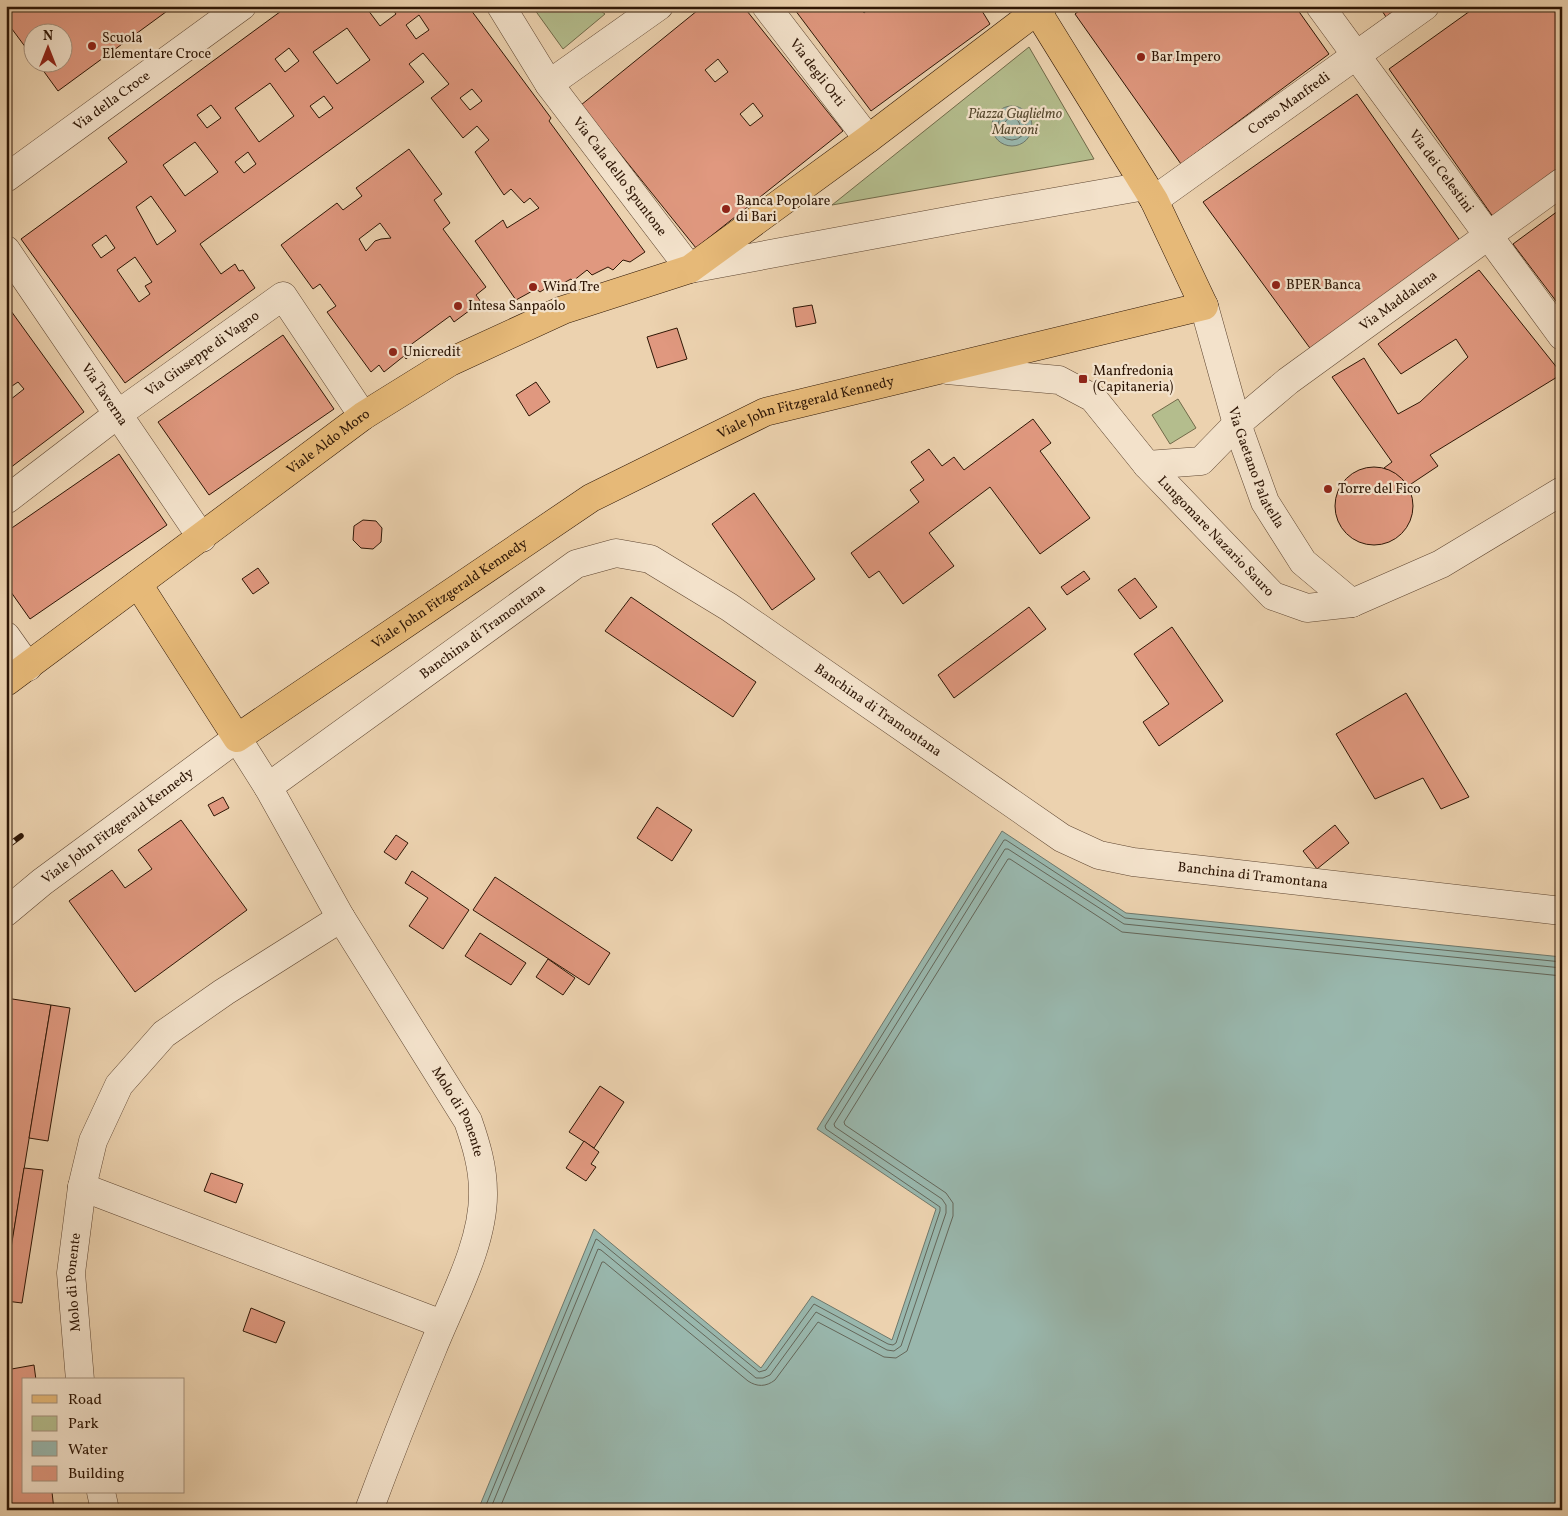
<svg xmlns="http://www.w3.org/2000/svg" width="1568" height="1516" viewBox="0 0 1568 1516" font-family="Vollkorn,serif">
<rect width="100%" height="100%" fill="#ecd2af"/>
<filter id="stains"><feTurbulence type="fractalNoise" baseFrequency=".004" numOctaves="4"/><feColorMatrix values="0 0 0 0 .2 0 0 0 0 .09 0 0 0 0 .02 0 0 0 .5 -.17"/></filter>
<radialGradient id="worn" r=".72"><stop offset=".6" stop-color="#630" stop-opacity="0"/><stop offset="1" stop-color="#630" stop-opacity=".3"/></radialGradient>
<g fill="#b4bd8d" stroke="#716a49">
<path d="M532,6H594L605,14L563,49Z"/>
<path d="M1029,47L1094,159L832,205Z"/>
<path d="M1178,399L1196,428L1170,444L1152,415Z"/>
</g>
<g fill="#99b7ad" stroke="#6e776a">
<circle cx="1012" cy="126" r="20"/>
<path d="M1002,831L1126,913L1562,957V1510H478L594,1229L761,1368L812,1296L892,1340L936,1209L817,1129Z"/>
</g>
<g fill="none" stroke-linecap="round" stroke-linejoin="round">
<g stroke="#646659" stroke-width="1">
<circle cx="1012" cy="126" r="14"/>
<circle cx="1012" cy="126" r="8"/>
<path d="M484,1510L596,1239L598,1240L759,1372L766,1370L814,1304L888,1344L893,1345L896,1343L940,1211V1207L826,1129L825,1126L1004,840H1006L1125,918L1562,962"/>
<path d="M490,1510L598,1249L601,1250L756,1378H763L770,1375L816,1312L887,1350L894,1351L901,1346L946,1213V1205L942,1199L835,1127L834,1124L1005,849H1008L1124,924L1562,968"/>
<path d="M499,1510L602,1262H604L748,1381C757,1387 766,1387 775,1380L818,1322L884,1357L896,1358L907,1351L953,1216V1203L946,1193L845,1125L844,1122L1008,859H1010L1122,932L1562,976"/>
</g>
</g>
<g fill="#e0987f" stroke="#2e1605" fill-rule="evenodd">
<path d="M6,6H174L58,91L37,62H62V32H32V56L6,21Z"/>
<path d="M288,6H365L380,26L396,14L390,6H468L551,118L549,121L645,252L630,262L623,260L613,270L608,267L592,275L587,270L573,281L571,279L556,287L551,285L540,292L536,289L516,300L475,241L503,220L507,228L539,208L530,198L524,203L511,189L504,195L475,152L489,140L477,126L463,138L431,98L449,84L423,53L409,64L424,82L200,244L221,274L235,264L239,271L243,270L255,288L125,383L21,239L127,162L108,138ZM419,15L429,30L416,39L406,25ZM347,28L370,60L337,84L313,52ZM289,48L299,61L285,72L275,59ZM270,83L294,116L259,142L235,108ZM472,89L482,101L470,110L460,98ZM324,96L333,108L319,118L310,106ZM211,105L221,118L207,128L197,115ZM195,142L218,172L185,196L163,165ZM248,152L256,164L244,173L235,162ZM151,196L176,231L157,245L136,207ZM106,235L115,248L101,258L92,245ZM135,257L152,282L145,286L150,294L139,302L117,270Z"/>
<path d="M703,6H743L843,131L696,248L581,105ZM718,59L728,72L715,82L705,70ZM753,103L763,116L750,126L740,114Z"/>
<path d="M792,6H859L864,13L872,6H979L990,24L871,111Z"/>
<path d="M1085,6H1295L1329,54L1181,164L1075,14Z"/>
<path d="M1379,6H1400L1386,17Z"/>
<path d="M1477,6H1562V179L1496,221L1389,69Z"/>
<path d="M1357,94L1463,245L1315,355L1203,202Z"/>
<path d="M409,149L442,194L434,200L450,223L443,229L486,287L476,295L481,302L454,322L450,316L409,346L414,352L406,359L404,356L384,372L379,365L371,372L327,312L336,306L320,284L313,289L281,245L337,203L343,210L362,196L356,188ZM380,223L391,238L381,239L375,241L366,251L359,239Z"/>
<path d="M1562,208V309L1513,244Z"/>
<path d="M1479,270L1562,374L1430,455L1438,466L1408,486L1400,478L1384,468L1392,462L1332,377L1364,358L1398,414L1420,402L1468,357L1456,339L1401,374L1378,344Z"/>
<path d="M6,304L84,412L6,471V403L24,389L18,382L6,390Z"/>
<path d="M812,305L816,323L796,327L793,308Z"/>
<path d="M677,328L687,359L657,368L647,337Z"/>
<path d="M283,335L334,409L209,495L158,422Z"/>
<path d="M536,382L550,402L529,416L516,395Z"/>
<path d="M1033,419L1051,443L1040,451L1090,518L1040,554L990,487L929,533L954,566L903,604L879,571L869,578L851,553L919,502L910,490L924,480L911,462L929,449L942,466L954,457L964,470Z"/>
<path d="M119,454L167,525L30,619L6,585V532Z"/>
<circle cx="1374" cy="506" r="39"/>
<path d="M754,493L815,579L772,610L712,524Z"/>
<path d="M363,520L376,521L382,528L381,542L373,549L361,548L353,540L354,526Z"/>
<path d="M258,568L269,583L253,594L242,579Z"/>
<path d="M1084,571L1090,579L1067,595L1061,587Z"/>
<path d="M1135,578L1157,607L1140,619L1118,590Z"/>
<path d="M631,597L756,682L733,717L605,631Z"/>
<path d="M1029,607L1046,629L954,698L938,675Z"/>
<path d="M1172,627L1223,701L1159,746L1143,722L1169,704L1134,654Z"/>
<path d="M1406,693L1469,797L1441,809L1423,778L1375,799L1336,734Z"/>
<path d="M223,797L229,808L214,816L208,805Z"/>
<path d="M657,807L692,830L672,861L637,838Z"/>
<path d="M181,820L247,910L135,992L69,901L112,870L125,888L152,869L138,850Z"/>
<path d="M1335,825L1349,843L1317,869L1303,851Z"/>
<path d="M396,835L408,843L396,860L384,852Z"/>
<path d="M412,871L469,910L443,949L409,926L428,898L405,883Z"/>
<path d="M495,877L610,953L589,985L473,910Z"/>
<path d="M480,933L526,963L511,985L465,956Z"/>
<path d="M548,959L575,978L563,995L536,977Z"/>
<path d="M6,998L51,1005L6,1279Z"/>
<path d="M51,1005L70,1008L48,1141L29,1138Z"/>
<path d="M600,1086L624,1102L594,1148L569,1132Z"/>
<path d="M584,1141L599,1152L591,1164L596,1167L586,1181L566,1168Z"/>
<path d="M24,1168L43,1170L22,1303L6,1301V1279Z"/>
<path d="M211,1173L243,1184L236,1203L204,1191Z"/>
<path d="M251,1308L285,1322L276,1343L243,1331Z"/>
<path d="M34,1365L36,1380H24V1492H52L54,1510H6V1370Z"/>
</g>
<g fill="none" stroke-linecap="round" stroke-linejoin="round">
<g stroke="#5e4530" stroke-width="29">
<g id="minor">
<path id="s1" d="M501,6L549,84L690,269L963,218L1145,186"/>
<path id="s2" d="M766,6L868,139"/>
<path id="s3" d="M1320,6L1562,336"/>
<path d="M549,84L659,6"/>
<path id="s4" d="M6,178L242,6"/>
<path id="s5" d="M1154,200L1425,6"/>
<path id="s6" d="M6,250L202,538"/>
<path id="s7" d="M1204,306L1237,424L1265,502L1303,562L1352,603"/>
<path id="s8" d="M947,370L1059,380L1093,398L1147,465L1273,596L1307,608L1352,603L1441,564L1562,491"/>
<path id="s9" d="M1147,465L1201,461L1237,424L1288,381L1562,182"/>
<path id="s10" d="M6,500L118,414L283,296L363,416"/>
<path d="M6,636L28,667"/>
<path id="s11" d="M268,787L576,564L616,553L650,559L729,607L1062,838L1099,855L1133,862L1562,911"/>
<path id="s12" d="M6,912L42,882L237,738L268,787L341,918L468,1121C476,1144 483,1167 483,1192C484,1244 451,1302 432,1350C410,1403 389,1456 369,1510"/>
<path d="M82,1187L442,1324"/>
<path id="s13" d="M80,1380L71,1273L82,1187L93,1141L119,1085L164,1034L224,992L341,918"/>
<path d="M101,1492L105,1510"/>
</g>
</g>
<g stroke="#2e1605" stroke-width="29">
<g id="major">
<path id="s14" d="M138,584L237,738L591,498L765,412L1204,306L1154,200L1034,6"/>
<path id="s15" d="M6,682L363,416L450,362L563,310L690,269L868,139L1043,6"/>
</g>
</g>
<use href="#minor" stroke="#f3e2cb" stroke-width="28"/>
<use href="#major" stroke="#e6b978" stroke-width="28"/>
<g stroke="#2e1605" stroke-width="5.5">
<path id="rail" d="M6,847L21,836"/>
</g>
<use href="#rail" stroke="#f3e2cb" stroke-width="4" stroke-dasharray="11" stroke-linecap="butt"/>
</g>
<g fill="#8f2418" stroke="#f3e2cb" stroke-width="2">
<circle cx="92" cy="46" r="5"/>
<circle cx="1141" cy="57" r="5"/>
<circle cx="726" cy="209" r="5"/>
<circle cx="1276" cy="285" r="5"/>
<circle cx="533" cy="287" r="5"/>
<circle cx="458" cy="306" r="5"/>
<circle cx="393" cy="352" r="5"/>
<rect x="1078" y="374" width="10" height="10" rx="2.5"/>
<circle cx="1328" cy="489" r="5"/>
</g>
<g text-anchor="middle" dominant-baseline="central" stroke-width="4.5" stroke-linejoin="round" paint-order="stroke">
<g font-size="14" fill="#2e1605" stroke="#f3e2cb" text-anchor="start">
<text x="102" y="38">Scuola<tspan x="102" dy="16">Elementare Croce</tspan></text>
<text x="1151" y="57">Bar Impero</text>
<text x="736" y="201">Banca Popolare<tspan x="736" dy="16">di Bari</tspan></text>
<text x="1286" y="285">BPER Banca</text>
<text x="543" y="287">Wind Tre</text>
<text x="468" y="306">Intesa Sanpaolo</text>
<text x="403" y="352">Unicredit</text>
<text x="1093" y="371">Manfredonia<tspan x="1093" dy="16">(Capitaneria)</tspan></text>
<text x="1338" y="489">Torre del Fico</text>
</g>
<g font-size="14" fill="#2e1605" stroke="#f3e2cb">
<text stroke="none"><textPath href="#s2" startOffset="84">Via degli Orti</textPath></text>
<text stroke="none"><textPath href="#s4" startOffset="131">Via della Croce</textPath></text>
<text stroke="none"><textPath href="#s5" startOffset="166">Corso Manfredi</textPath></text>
<text stroke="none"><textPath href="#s3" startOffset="205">Via dei Celestini</textPath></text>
<text stroke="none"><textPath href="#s1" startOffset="208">Via Cala dello Spuntone</textPath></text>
<text stroke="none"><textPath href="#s9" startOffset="309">Via Maddalena</textPath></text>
<text stroke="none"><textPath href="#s10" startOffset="245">Via Giuseppe di Vagno</textPath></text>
<text stroke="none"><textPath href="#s6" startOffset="175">Via Taverna</textPath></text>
<text stroke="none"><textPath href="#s14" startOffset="845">Viale John Fitzgerald Kennedy</textPath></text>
<text stroke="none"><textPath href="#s15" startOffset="402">Viale Aldo Moro</textPath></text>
<text stroke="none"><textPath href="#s7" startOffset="170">Via Gaetano Palatella</textPath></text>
<text stroke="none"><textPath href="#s8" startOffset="336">Lungomare Nazario Sauro</textPath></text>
<text stroke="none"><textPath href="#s14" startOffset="440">Viale John Fitzgerald Kennedy</textPath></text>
<text stroke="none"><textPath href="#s11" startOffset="265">Banchina di Tramontana</textPath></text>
<text stroke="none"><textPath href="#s11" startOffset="730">Banchina di Tramontana</textPath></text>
<text stroke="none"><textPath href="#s12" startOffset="141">Viale John Fitzgerald Kennedy</textPath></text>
<text stroke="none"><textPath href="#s11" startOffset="1150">Banchina di Tramontana</textPath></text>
<text stroke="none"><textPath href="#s12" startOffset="724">Molo di Ponente</textPath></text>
<text stroke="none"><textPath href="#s13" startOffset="98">Molo di Ponente</textPath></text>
</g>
<g font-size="14" font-style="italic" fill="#56482e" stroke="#f3e2cb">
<text x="1015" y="114">Piazza Guglielmo<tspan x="1015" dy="16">Marconi</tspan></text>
</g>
</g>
<rect width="1568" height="1516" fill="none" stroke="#ecd2af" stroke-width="25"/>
<rect x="8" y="8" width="1553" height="1501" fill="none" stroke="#2e1605" stroke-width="2.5"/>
<rect x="12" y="12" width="1543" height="1491" fill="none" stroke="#2e1605"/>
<rect x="22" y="1378" width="162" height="115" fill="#f3e2cb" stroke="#a4907c"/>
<rect x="32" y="1395" width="25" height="8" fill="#e6b978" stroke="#a4907c"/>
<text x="68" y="1404" font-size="15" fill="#2e1605">Road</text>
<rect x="32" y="1416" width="25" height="15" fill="#b4bd8d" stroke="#a4907c"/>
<text x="68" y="1428" font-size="15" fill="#2e1605">Park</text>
<rect x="32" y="1441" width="25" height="15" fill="#99b7ad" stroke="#a4907c"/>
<text x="68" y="1454" font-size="15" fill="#2e1605">Water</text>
<rect x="32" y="1466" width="25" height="15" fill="#e0987f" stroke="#a4907c"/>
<text x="68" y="1478" font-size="15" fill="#2e1605">Building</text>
<g transform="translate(48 48)"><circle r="24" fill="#f3e2cb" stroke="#a4907c"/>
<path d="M0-4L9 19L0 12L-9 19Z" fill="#8f2418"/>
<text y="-8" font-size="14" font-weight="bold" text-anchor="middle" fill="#2e1605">N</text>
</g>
<rect width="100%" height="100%" filter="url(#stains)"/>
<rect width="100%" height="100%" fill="url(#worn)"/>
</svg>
